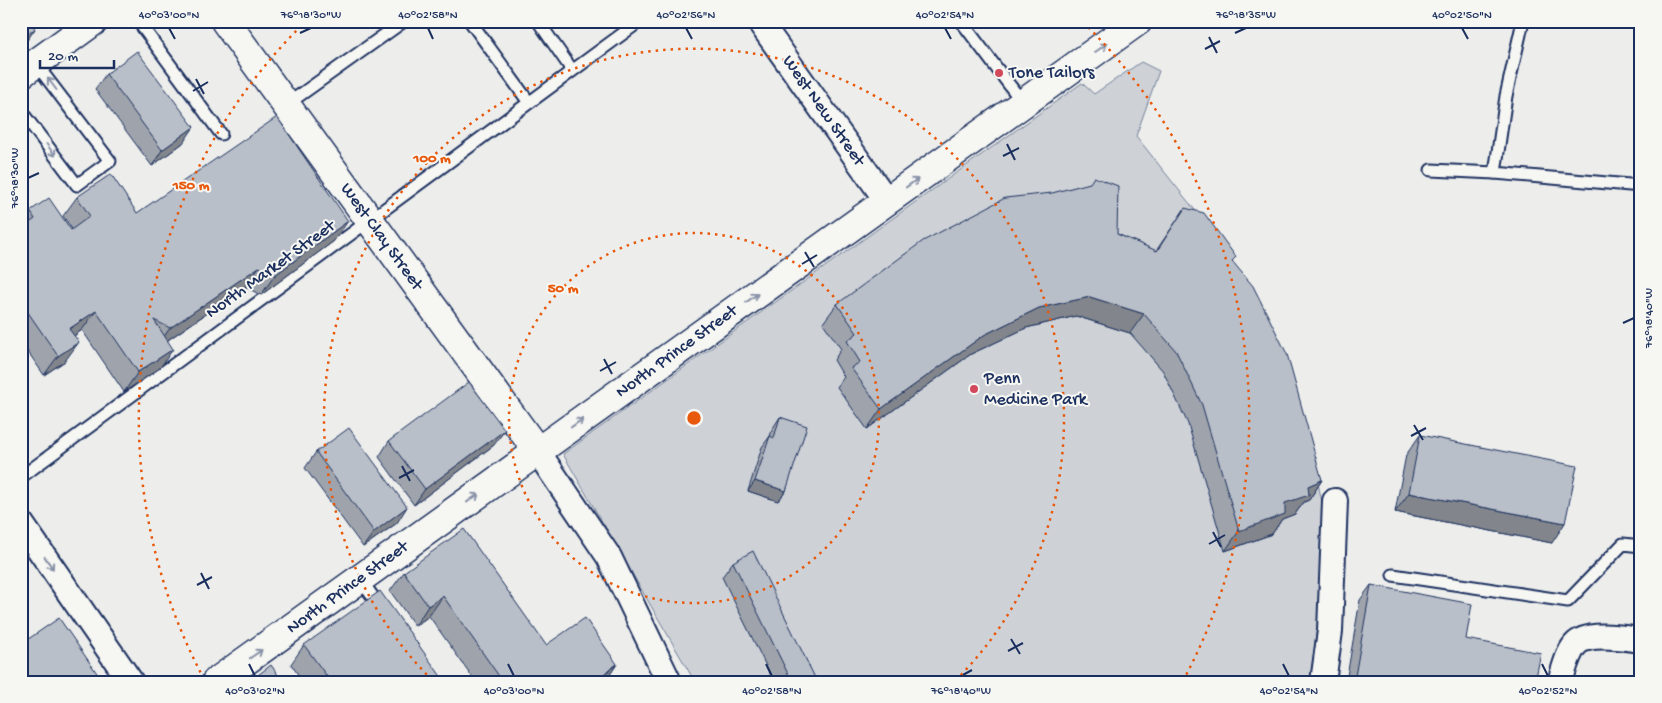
<svg xmlns="http://www.w3.org/2000/svg" width="1662" height="703" viewBox="0 0 1662 703" font-family="'Gochi Hand',sans-serif">
<rect width="100%" height="100%" fill="#edeeec"/>
<filter id="ink" filterUnits="userSpaceOnUse"><feTurbulence type="fractalNoise" baseFrequency=".02" numOctaves="2"/><feDisplacementMap in="SourceGraphic" scale="10" xChannelSelector="R" yChannelSelector="G"/><feConvolveMatrix kernelMatrix="1 2 1 2 8 2 1 2 1" color-interpolation-filters="sRGB"/></filter>
<g filter="url(#ink)">
<path fill="#ced2d7" stroke="#74809a" d="M1141,62L1159,71L1136,136L1221,243L1251,291L1305,422L1322,502L1324,571L1310,682H695L563,454L1082,83L1094,94Z"/>
<g fill="none" stroke-linecap="round" stroke-linejoin="round">
<g stroke="#1b2f5e" stroke-width="15">
<g id="service">
<path d="M138,21L221,134"/>
<path d="M470,21L528,101"/>
<path d="M538,21L572,70"/>
<path d="M961,21L1023,103"/>
<path d="M1523,21L1506,96L1495,173L1641,186"/>
<path d="M1640,21H1641"/>
<path d="M286,105L404,21"/>
<path d="M21,111L77,185L110,161L36,64"/>
<path d="M1431,170L1495,173"/>
<path d="M21,477L640,21"/>
<path d="M1393,575L1568,601L1623,544L1641,546"/>
<path d="M360,579L381,608"/>
</g>
</g>
<g stroke="#1b2f5e" stroke-width="28">
<g id="minor">
<path d="M759,21L887,201"/>
<path d="M538,452L609,557L669,682"/>
<path d="M21,523L131,682"/>
<path d="M1323,682L1330,631L1335,501"/>
<path d="M1560,682C1564,670 1567,655 1575,645C1587,631 1624,638 1641,640"/>
</g>
</g>
<g stroke="#1b2f5e" stroke-width="31">
<path id="secondary" d="M225,21L538,452"/>
</g>
<g stroke="#1b2f5e" stroke-width="31">
<path id="primary" d="M21,74L94,21"/>
</g>
<g stroke="#1b2f5e" stroke-width="31">
<path id="trunk" d="M216,682L1138,21"/>
</g>
<use href="#service" stroke="#f6f6f2" stroke-width="11"/>
<use href="#minor" stroke="#f6f6f2" stroke-width="24"/>
<use href="#secondary" stroke="#f6f6f2" stroke-width="28"/>
<use href="#primary" stroke="#f6f6f2" stroke-width="28"/>
<use href="#trunk" stroke="#f6f6f2" stroke-width="28"/>
</g>
<g fill="#9fa4ac" stroke="#1b2f5e">
<path d="M106,74L183,143L152,166L95,89Z"/>
<path d="M77,197L137,213L334,241L261,295L245,287L168,340L160,368L124,392L82,330L74,336L65,361L44,375L21,342V223L30,211L71,230L72,229L63,216Z"/>
<path d="M1185,208L1233,262L1322,480L1309,500L1304,502L1295,514L1282,519L1272,534L1225,551L1188,424L1163,371L1130,333L1076,316L1026,328L971,354L867,429L837,387L844,377L834,360L841,349L823,323L837,304L1117,234L1156,251Z"/>
<path d="M780,417L786,491L778,501L748,491L762,447L770,436L773,428Z"/>
<path d="M1641,426V473L1637,472Z"/>
<path d="M1420,435L1552,543L1395,512L1406,455Z"/>
<path d="M389,441L494,445L414,505L379,457Z"/>
<path d="M316,452L397,523L363,547L305,468Z"/>
<path d="M733,562L817,682H774L722,577Z"/>
<path d="M404,572L546,645L617,664L605,682H476L429,616L415,626L390,591Z"/>
<path d="M1371,585L1535,682H1346L1360,600Z"/>
<path d="M304,645L445,682H303L291,664Z"/>
</g>
<g fill="#82868c" stroke="#1b2f5e">
<path d="M35,29L21,49V38Z"/>
<path d="M194,127L183,143L152,166L162,150Z"/>
<path d="M348,221L334,241L261,295L275,275Z"/>
<path d="M259,267L245,287L156,348L170,328Z"/>
<path d="M1090,297L1144,314L1130,333L1076,316L1026,328L971,354L867,429L881,409L984,335L1039,308Z"/>
<path d="M96,311L82,330L56,348L69,329Z"/>
<path d="M79,342L65,361L44,375L58,356Z"/>
<path d="M173,349L160,368L124,392L138,372Z"/>
<path d="M505,430L494,445L414,505L425,489Z"/>
<path d="M1641,467V473L1637,472Z"/>
<path d="M1322,480L1309,500L1304,502L1295,514L1282,519L1272,534L1225,551L1239,531L1285,503L1308,486Z"/>
<path d="M755,481L786,491L778,501L748,491Z"/>
<path d="M1409,493L1565,523L1552,543L1395,512Z"/>
<path d="M407,507L397,523L363,547L374,532Z"/>
<path d="M443,596L429,616L415,626L428,606Z"/>
<path d="M617,664L605,682H593Z"/>
</g>
<g fill="#b9bfc8" stroke="#1b2f5e">
<path d="M21,21H31L35,29L21,38Z"/>
<path d="M137,51L194,127L162,150L106,74Z"/>
<path d="M277,117L348,221L275,275L259,267L170,328L154,320L173,349L138,372L96,311L69,329L79,342L58,356L25,308L21,310V229L35,219L30,211L49,198L71,230L90,216L77,197L111,174L137,213Z"/>
<path d="M1094,177L1118,186L1117,234L1157,251L1185,208L1204,213L1236,257L1232,261L1253,286L1287,354L1322,480L1308,486L1309,495L1285,503V514L1239,531L1202,405L1176,351L1144,314L1090,297L1039,308L984,335L881,409L851,368L860,362L847,341L857,333L837,304L923,241L1005,198L1052,193L1090,183Z"/>
<path d="M469,382L505,430L425,489L389,441Z"/>
<path d="M780,417L807,426L786,491L755,481L770,436L774,438Z"/>
<path d="M349,428L407,507L374,532L316,452Z"/>
<path d="M1420,435L1577,466L1565,523L1409,493Z"/>
<path d="M464,529L546,645L585,618L617,664L593,682H503L443,596L428,606L404,572Z"/>
<path d="M753,551L817,682H792L733,562Z"/>
<path d="M1371,585L1472,604L1466,639L1541,653L1535,682H1354Z"/>
<path d="M380,591L445,682H331L304,645Z"/>
<path d="M59,618L103,682H21V644Z"/>
<path d="M271,665L283,682H249Z"/>
</g>
<defs><path id="oneway-shaft" d="M-6 0H5M1.5-3L5.5 0L1.5 3" fill="none" stroke-width="1.6" stroke-linecap="round" stroke-linejoin="round" transform="scale(1.25)"/></defs>
<g stroke="#8892a8">
<use href="#oneway-shaft" transform="translate(1101 48) rotate(-35)"/>
<use href="#oneway-shaft" transform="translate(52 84) rotate(-127)"/>
<use href="#oneway-shaft" transform="translate(51 150) rotate(53)"/>
<use href="#oneway-shaft" transform="translate(912 183) rotate(-36)"/>
<use href="#oneway-shaft" transform="translate(752 298) rotate(-36)"/>
<use href="#oneway-shaft" transform="translate(577 423) rotate(-36)"/>
<use href="#oneway-shaft" transform="translate(473 498) rotate(-36)"/>
<use href="#oneway-shaft" transform="translate(49 563) rotate(55)"/>
<use href="#oneway-shaft" transform="translate(256 654) rotate(-35)"/>
</g>
</g>
<path fill="none" stroke="#1b2f5e" stroke-width="2" d="M169,28L175,39M428,28L433,39M686,28L692,39M945,28L951,39M1462,28L1468,39M300,33L311,28M1235,33L1246,28M1209,37L1217,53M1205,49L1220,41M196,79L204,94M193,91L208,82M1007,144L1015,160M1003,156L1019,148M28,178L39,173M805,252L814,267M802,264L817,255M1623,323L1634,318M604,359L612,374M600,371L616,362M1414,425L1423,440M1411,436L1426,428M402,466L410,481M399,478L414,470M1213,532L1221,547M1209,544L1225,535M201,573L209,589M197,585L212,577M1011,639L1020,654M1008,651L1023,643M249,664L255,676M508,664L514,676M766,664L772,676M1283,664L1289,676M1542,664L1548,676M961,676L972,670"/>
<g fill="none" stroke="#e8590c" stroke-width="2.5" stroke-dasharray="2.5 5">
<circle cx="694" cy="418" r="185"/>
<path d="M432 680A370 370 0 1 1 956 680"/>
<path d="M204 679A555 555 0 0 1 305 22M1083 22A555 555 0 0 1 1184 679"/>
</g>
<g fill="#d1495b" stroke="#f6f6f2" stroke-width="2">
<circle cx="999" cy="73" r="5"/>
<circle cx="974" cy="389" r="5"/>
</g>
<g text-anchor="middle" dominant-baseline="central" stroke-width="4" stroke-linejoin="round" paint-order="stroke">
<g font-size="18" fill="#1b2f5e" stroke="#f6f6f2" text-anchor="start">
<text x="1009" y="73">Tone Tailors</text>
<text x="984" y="379">Penn<tspan x="984" dy="21">Medicine Park</tspan></text>
</g>
<g font-size="18" fill="#1b2f5e" stroke="#f6f6f2">
<text transform="translate(823 111) rotate(55)">West New Street</text>
<text transform="translate(381 237) rotate(54)">West Clay Street</text>
<text transform="translate(271 270) rotate(-36)">North Market Street</text>
<text transform="translate(677 352) rotate(-36)">North Prince Street</text>
<text transform="translate(348 588) rotate(-36)">North Prince Street</text>
</g>
</g>
<circle cx="694" cy="418" r="8" fill="#e8590c" stroke="#f6f6f2" stroke-width="2.5"/>
<g font-size="15" text-anchor="middle" font-weight="bold" fill="#e8590c" stroke="#f6f6f2" stroke-width="4" stroke-linejoin="round" paint-order="stroke">
<text x="432" y="162">100 m</text>
<text x="191" y="189">150 m</text>
<text x="563" y="292">50 m</text>
</g>
<rect width="1662" height="703" fill="none" stroke="#f6f6f2" stroke-width="55"/>
<path d="M40 60v8h74v-8" fill="none" stroke="#1b2f5e" stroke-width="2.5"/>
<text x="48" y="60" font-size="15" fill="#1b2f5e" stroke="#f6f6f2" stroke-width="4" paint-order="stroke">20 m</text>
<rect x="28" y="28" width="1606" height="648" fill="none" stroke="#1b2f5e" stroke-width="2"/>
<g font-size="12" text-anchor="middle" fill="#1b2f5e">
<text x="169" y="18">40°03'00"N</text>
<text x="311" y="18">76°18'30"W</text>
<text x="428" y="18">40°02'58"N</text>
<text x="686" y="18">40°02'56"N</text>
<text x="945" y="18">40°02'54"N</text>
<text x="1246" y="18">76°18'35"W</text>
<text x="1462" y="18">40°02'50"N</text>
<text transform="translate(14 178) rotate(-90)" y="4">76°18'30"W</text>
<text transform="translate(1648 318) rotate(-90)" y="4">76°18'40"W</text>
<text x="255" y="694">40°03'02"N</text>
<text x="514" y="694">40°03'00"N</text>
<text x="772" y="694">40°02'58"N</text>
<text x="961" y="694">76°18'40"W</text>
<text x="1289" y="694">40°02'54"N</text>
<text x="1548" y="694">40°02'52"N</text>
</g>
</svg>
